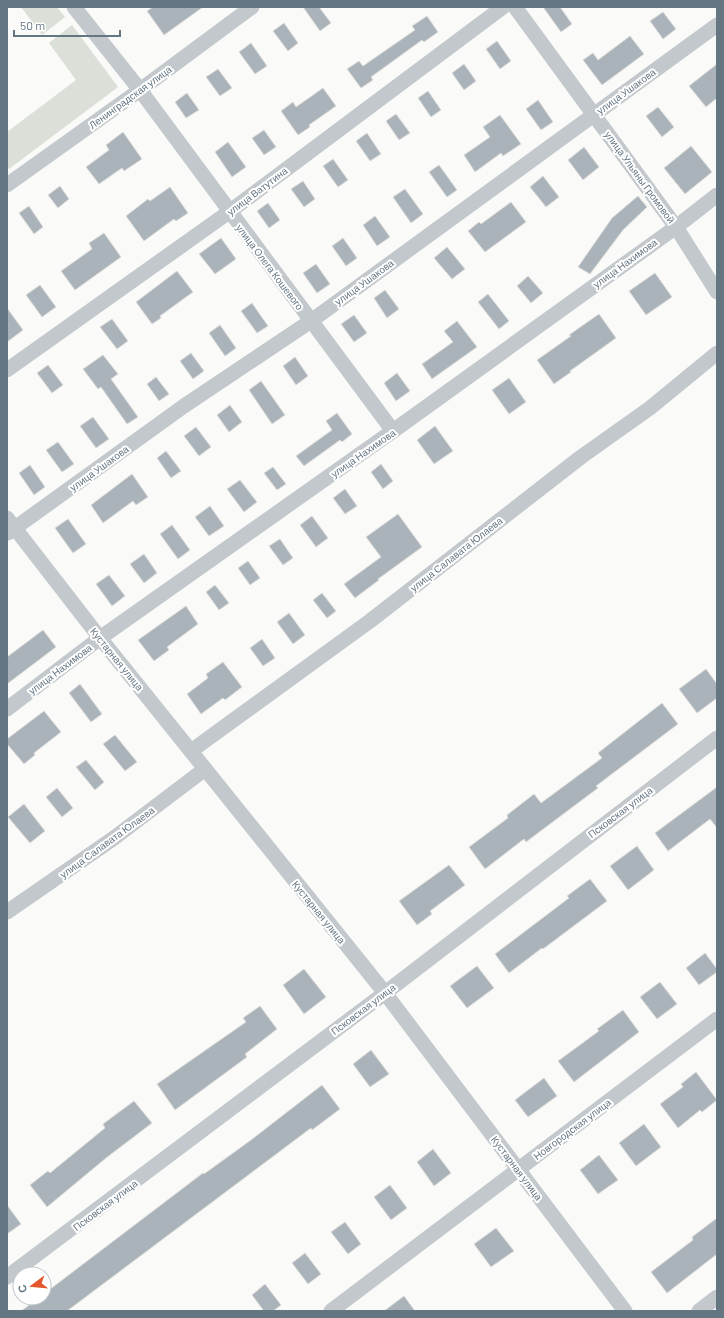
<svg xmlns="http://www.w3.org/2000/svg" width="724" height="1318" viewBox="0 0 724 1318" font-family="Barlow,sans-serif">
<rect width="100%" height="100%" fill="#fafaf8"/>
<g fill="#dadfd7">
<path d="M21,7H57L65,17L42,35Z"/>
<path d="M72,25L118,87L9,169L7,166V132L76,80L49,43Z"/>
</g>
<g fill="#aab3b9" stroke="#dcdcda">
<path d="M153,7H203L164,35L147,11Z"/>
<path d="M303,7H319L331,23L320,31Z"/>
<path d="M543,7H560L572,24L561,32Z"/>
<path d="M663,12L676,29L663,39L650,21Z"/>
<path d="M427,16L438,32L424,42L422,40L371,77L373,80L361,88L347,69L359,61L363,66L415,30L412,26Z"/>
<path d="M284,23L298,43L288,51L273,31Z"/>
<path d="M630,36L644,54L602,85L583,60L593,53L598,60Z"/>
<path d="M497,41L511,61L500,69L486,49Z"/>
<path d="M251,43L267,66L255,74L239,52Z"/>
<path d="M464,64L476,81L464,90L452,73Z"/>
<path d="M717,64V98L706,107L689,86Z"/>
<path d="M218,69L232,88L220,96L206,77Z"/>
<path d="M323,88L336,106L309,125L310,127L298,135L281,111L293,102L296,107Z"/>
<path d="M428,91L441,110L431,117L418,98Z"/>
<path d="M187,93L199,110L186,118L175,102Z"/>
<path d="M538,100L553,122L541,130L526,109Z"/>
<path d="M658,107L674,127L662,137L646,116Z"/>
<path d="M396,114L410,133L399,140L386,121Z"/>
<path d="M500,115L521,144L503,156L501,153L475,172L464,155L490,137L483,127Z"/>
<path d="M264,130L276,147L264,155L252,138Z"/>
<path d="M123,132L142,159L124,171L122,168L99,184L86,167L109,150L106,145Z"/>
<path d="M367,133L381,154L370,161L356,141Z"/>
<path d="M228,142L246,167L232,177L215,152Z"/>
<path d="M691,146L712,172L685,194L664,168Z"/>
<path d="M584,147L599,167L583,180L568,160Z"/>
<path d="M333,159L348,180L338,187L323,166Z"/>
<path d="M439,165L457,190L447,197L429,172Z"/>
<path d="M543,176L559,197L546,207L530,187Z"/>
<path d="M303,181L315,199L304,207L291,189Z"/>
<path d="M60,186L69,199L58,208L48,195Z"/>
<path d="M170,187L188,213L176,221L174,219L144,241L126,216L148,199L150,201Z"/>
<path d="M405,189L423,214L411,223L393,197Z"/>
<path d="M638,196L647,207L623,230L590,274L578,267L612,218Z"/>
<path d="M511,202L526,222L485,252L468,231L479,222L481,224Z"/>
<path d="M268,203L280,220L269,228L257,211Z"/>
<path d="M29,206L43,227L34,234L19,213Z"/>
<path d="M375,216L390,237L377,246L363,225Z"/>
<path d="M104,233L121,257L75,290L61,271L92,249L89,243Z"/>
<path d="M221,238L236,259L215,274L199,254Z"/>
<path d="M343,238L357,258L346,266L332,246Z"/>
<path d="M447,247L465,269L452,279L434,258Z"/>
<path d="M316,264L330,284L317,293L303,273Z"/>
<path d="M177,271L193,292L160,316L161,318L152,324L136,302Z"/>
<path d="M655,273L672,297L646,315L629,291Z"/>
<path d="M528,276L543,293L531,303L517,286Z"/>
<path d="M40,285L56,307L42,317L26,295Z"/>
<path d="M385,290L399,309L387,318L374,298Z"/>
<path d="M488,294L509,321L499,329L478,302Z"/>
<path d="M252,303L268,326L257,333L241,311Z"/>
<path d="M7,308L23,330L7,342Z"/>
<path d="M599,314L616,338L570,371L571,372L554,384L537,360L571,336L569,335Z"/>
<path d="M354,315L367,333L354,342L341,324Z"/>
<path d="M112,319L128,341L117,349L100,327Z"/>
<path d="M457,321L477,347L432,379L422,364L453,342L444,331Z"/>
<path d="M220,325L236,348L225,356L209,333Z"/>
<path d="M191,353L204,371L193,379L180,361Z"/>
<path d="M103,355L118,374L111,379L138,417L127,424L101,387L98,389L83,369Z"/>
<path d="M295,357L308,376L296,385L283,366Z"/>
<path d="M48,365L63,385L52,393L37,373Z"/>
<path d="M397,373L410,391L396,401L384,383Z"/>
<path d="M156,377L169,394L159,401L147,384Z"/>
<path d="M509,378L526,402L509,414L492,390Z"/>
<path d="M261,381L285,415L272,424L249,390Z"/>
<path d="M230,405L242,422L229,432L217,415Z"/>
<path d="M337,413L352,434L342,442L340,440L304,466L296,456L332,430L326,421Z"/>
<path d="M93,417L109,439L96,448L80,426Z"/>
<path d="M435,426L453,451L434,464L417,440Z"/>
<path d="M196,427L211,447L199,456L184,436Z"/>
<path d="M58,442L74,464L62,472L46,450Z"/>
<path d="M166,451L181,471L171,478L157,458Z"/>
<path d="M381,464L393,481L383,489L371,472Z"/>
<path d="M30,465L45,487L34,495L19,473Z"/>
<path d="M273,467L286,484L277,490L264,473Z"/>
<path d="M132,474L148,497L136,505L133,501L103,523L91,505Z"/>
<path d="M240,480L257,502L244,512L227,489Z"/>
<path d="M345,489L357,506L345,514L333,498Z"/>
<path d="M210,506L224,526L209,536L195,517Z"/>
<path d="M398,514L422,547L378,579L379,580L355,598L344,584L381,557L366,537Z"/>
<path d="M312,516L328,538L316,547L300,525Z"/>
<path d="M68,519L86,544L73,553L55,528Z"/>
<path d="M172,525L190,550L178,559L160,534Z"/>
<path d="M280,539L293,558L283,565L269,546Z"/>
<path d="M144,554L157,573L144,583L130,564Z"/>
<path d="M248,561L260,578L250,585L238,568Z"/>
<path d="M109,575L125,596L112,606L96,584Z"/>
<path d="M215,585L229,603L219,610L206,592Z"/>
<path d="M322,593L336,611L327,618L313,600Z"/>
<path d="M186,606L198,624L167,647L169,650L154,661L138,640Z"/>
<path d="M289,613L305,635L293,644L277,622Z"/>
<path d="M43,630L56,647L7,684V657Z"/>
<path d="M262,639L275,658L263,666L250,648Z"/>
<path d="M223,662L242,687L225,700L223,698L201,714L187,694L208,678L206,674Z"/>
<path d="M706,669L717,684V698L697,713L679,689Z"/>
<path d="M80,684L102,714L91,722L69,693Z"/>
<path d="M662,703L678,724L596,786L598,788L526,842L524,839L485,869L469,847L508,818L507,815L534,794L541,803L602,758L598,753Z"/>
<path d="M44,711L61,732L34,753L35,755L24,764L7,744V739Z"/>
<path d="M115,735L137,762L125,771L103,744Z"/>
<path d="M86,760L104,782L95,790L76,767Z"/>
<path d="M717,787V828L710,819L668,851L655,833Z"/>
<path d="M57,788L73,808L62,817L46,797Z"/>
<path d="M24,804L45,831L30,843L8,817Z"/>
<path d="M637,846L654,870L628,890L610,866Z"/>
<path d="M449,865L465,885L430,911L432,914L417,925L399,901Z"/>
<path d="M590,879L607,901L543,949L542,948L509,973L495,954L569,898L567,896Z"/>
<path d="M705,953L717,969V972L699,985L686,968Z"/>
<path d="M477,966L494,988L467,1008L450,986Z"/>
<path d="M304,969L326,997L304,1014L283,985Z"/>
<path d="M660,982L677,1004L657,1019L640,997Z"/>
<path d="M260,1006L277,1029L245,1054L247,1057L175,1110L157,1084L246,1022L243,1018Z"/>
<path d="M623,1010L639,1032L574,1082L558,1061L599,1031L597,1029Z"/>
<path d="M371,1050L389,1074L370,1087L353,1064Z"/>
<path d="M696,1072L717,1100L702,1112L700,1110L678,1128L660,1104L683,1087L681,1084Z"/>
<path d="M544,1078L557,1096L528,1117L515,1100Z"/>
<path d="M322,1085L340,1109L312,1130L311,1128L67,1311H21L39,1298H44V1294L49,1290L203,1173L204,1174L251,1140Z"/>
<path d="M134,1101L152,1123L106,1158L47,1207L30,1185L48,1171L50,1173L105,1128L103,1124Z"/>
<path d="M644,1124L661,1147L636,1166L619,1143Z"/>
<path d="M433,1149L451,1173L434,1186L417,1162Z"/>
<path d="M599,1155L618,1180L598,1194L580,1170Z"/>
<path d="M390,1185L407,1208L391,1220L374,1197Z"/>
<path d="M7,1205L21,1224L7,1234Z"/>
<path d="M717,1218V1254L667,1293L651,1272L693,1240L692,1237Z"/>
<path d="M345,1222L361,1244L348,1254L331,1232Z"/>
<path d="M496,1228L514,1251L491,1267L474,1244Z"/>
<path d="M305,1253L321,1274L308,1284L292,1263Z"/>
<path d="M265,1284L281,1305L273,1311H264L252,1295Z"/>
<path d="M404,1296L415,1311H384Z"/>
</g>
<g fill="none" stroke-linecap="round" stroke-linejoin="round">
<g stroke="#c3c8cc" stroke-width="15">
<path d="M74,7L140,90L393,431"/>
<path d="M515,7L676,227L717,292"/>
<path d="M7,185L140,90L252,7"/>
<path d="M7,370L229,212L503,7"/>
<path d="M7,518L100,638L385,993L625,1311"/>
<path d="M8,533L184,406L311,321L717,25"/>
<path d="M7,709L100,638L393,431L676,227L717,195"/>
<path d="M191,751L370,621L581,457L650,408L717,353"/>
<path d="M7,912L114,838L205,769"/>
<path d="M7,1277L385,993L717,738"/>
<path d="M331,1311L717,1019"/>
<path d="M699,1311L717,1297"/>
</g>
</g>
<g text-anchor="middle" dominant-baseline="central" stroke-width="4" stroke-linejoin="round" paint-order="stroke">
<g font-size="10" fill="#657683" stroke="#fff">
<text transform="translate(626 91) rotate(-36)">улица Ушакова</text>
<text transform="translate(130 97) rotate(-36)">Ленинградская улица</text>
<text transform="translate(640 177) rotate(54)">улица Ульяны Громовой</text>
<text transform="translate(257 191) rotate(-37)">улица Ватутина</text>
<text transform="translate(625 263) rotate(-36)">улица Нахимова</text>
<text transform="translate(270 267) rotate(53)">улица Олега Кошевого</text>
<text transform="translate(364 282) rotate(-36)">улица Ушакова</text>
<text transform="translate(363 453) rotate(-35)">улица Нахимова</text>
<text transform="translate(99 468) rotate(-36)">улица Ушакова</text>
<text transform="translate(456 554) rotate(-38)">улица Салавата Юлаева</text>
<text transform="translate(117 659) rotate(51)">Кустарная улица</text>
<text transform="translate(60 669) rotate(-37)">улица Нахимова</text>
<text transform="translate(620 812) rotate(-37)">Псковская улица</text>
<text transform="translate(107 842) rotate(-36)">улица Салавата Юлаева</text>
<text transform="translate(319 912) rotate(51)">Кустарная улица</text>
<text transform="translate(363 1009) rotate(-37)">Псковская улица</text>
<text transform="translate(572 1129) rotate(-37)">Новгородская улица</text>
<text transform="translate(517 1168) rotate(53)">Кустарная улица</text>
<text transform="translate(105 1205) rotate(-37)">Псковская улица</text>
</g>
</g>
<rect width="724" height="1318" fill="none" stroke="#657683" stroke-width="16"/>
<g transform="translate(32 1286) rotate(254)"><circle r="19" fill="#ffffff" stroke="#c1c8cd"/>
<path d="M0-3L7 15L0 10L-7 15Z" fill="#e4572e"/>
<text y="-6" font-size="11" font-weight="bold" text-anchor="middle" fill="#657683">С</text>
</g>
<path d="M14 30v6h106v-6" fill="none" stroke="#657683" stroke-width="2"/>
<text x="20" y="30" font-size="12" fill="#657683" stroke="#ffffff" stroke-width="3" paint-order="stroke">50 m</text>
</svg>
